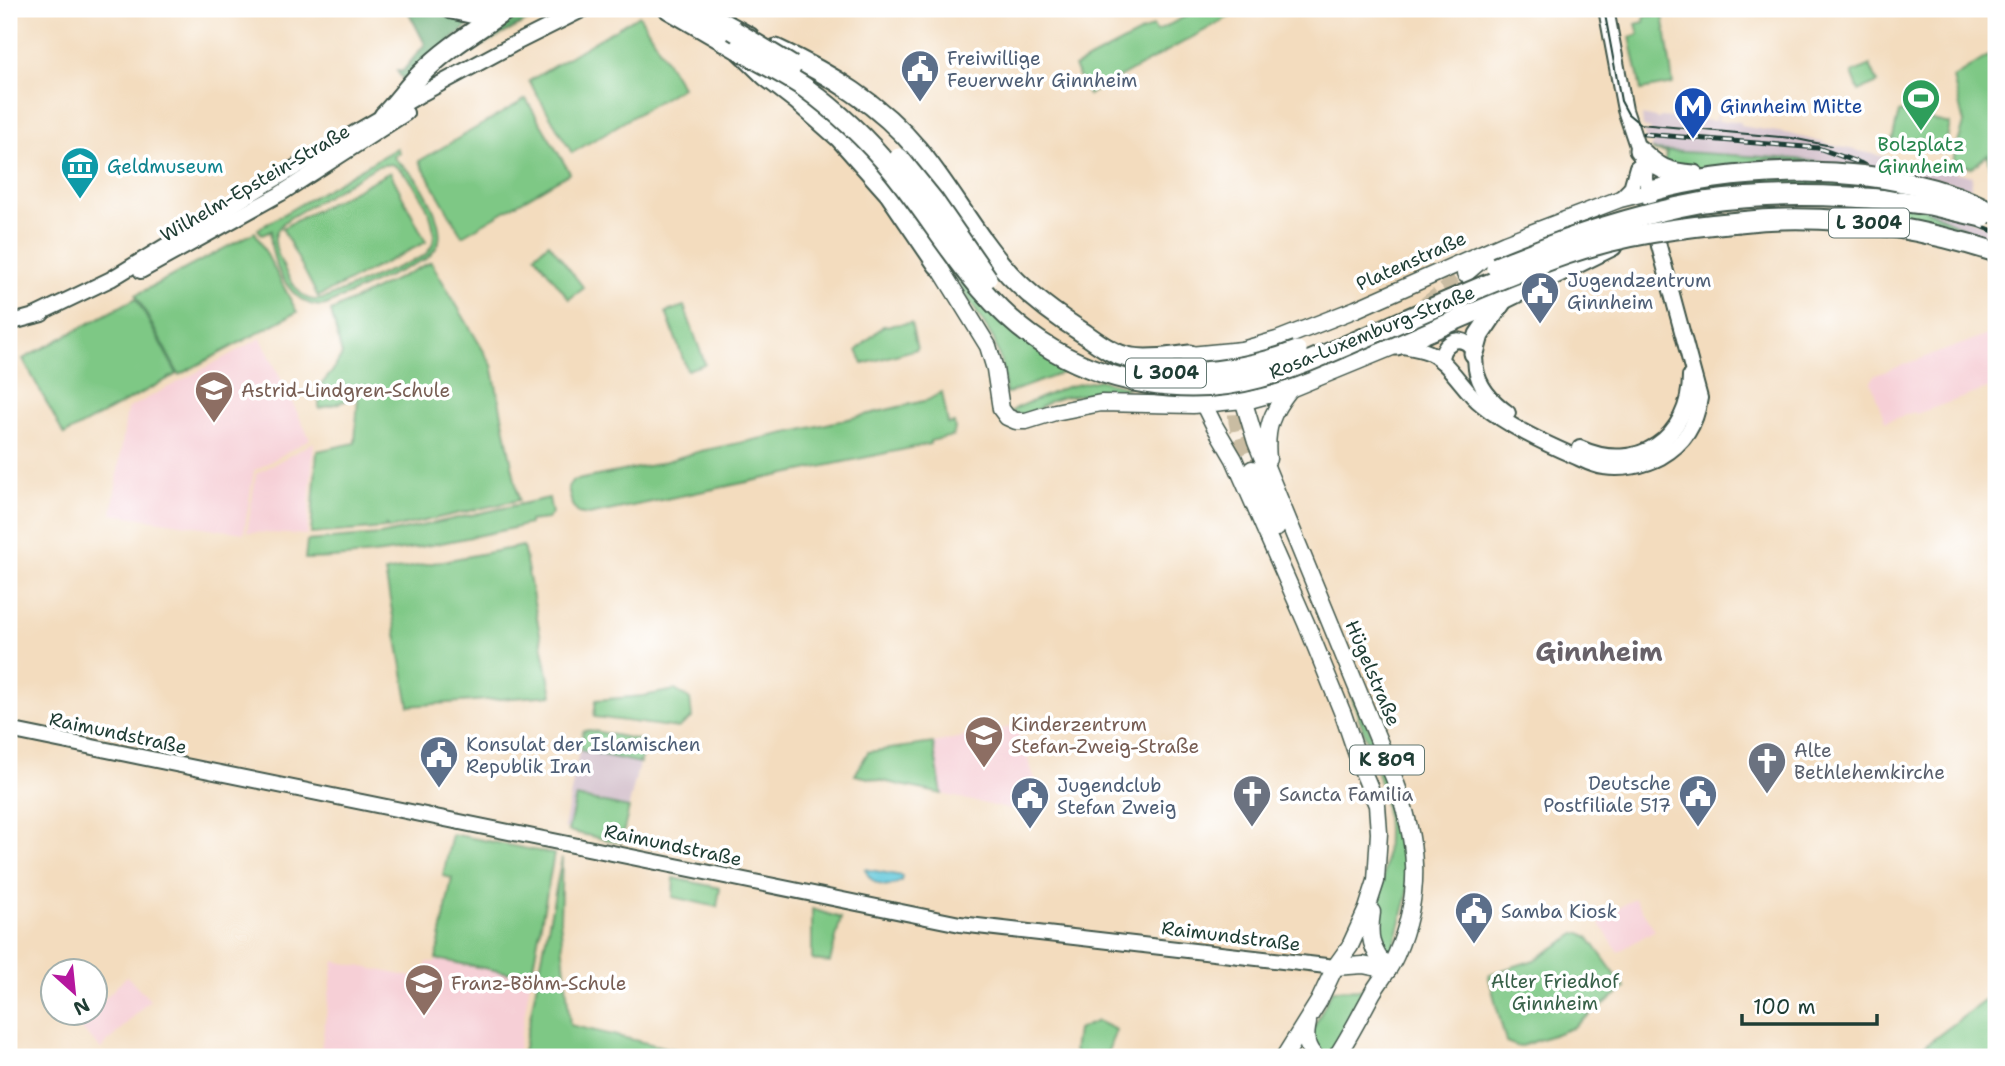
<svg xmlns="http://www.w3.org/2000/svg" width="2005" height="1066" viewBox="0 0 2005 1066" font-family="'Shantell Sans',sans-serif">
<rect width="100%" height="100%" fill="#fff"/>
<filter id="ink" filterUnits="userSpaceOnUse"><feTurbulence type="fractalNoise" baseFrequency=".0143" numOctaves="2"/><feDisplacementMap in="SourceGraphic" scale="14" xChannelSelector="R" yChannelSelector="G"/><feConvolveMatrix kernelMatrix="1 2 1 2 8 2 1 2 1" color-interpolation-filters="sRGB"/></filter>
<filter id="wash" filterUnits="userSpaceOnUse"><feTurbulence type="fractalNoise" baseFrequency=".00686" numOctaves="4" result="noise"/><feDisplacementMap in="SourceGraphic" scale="28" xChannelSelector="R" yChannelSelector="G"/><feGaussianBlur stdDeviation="1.57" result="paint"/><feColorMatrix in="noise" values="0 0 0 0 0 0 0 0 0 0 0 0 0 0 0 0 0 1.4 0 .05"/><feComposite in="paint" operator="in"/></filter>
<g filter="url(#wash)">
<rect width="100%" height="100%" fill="#f3dcbe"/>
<g fill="#f6cfd6">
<path d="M1996,332V386L1916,414L1914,412L1885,422L1871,382L1875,375Z"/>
<path d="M261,338L310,439L254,471L244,533L112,514L127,409Z"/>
<path d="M314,442L307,535L247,532L256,474Z"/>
<path d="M1016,726L1041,796L1008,809L942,794L933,743Z"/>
<path d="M1634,898L1655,930L1618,952L1598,921Z"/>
<path d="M436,960L531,977L517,1057H322L320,1056L334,961L423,979L427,962H435Z"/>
<path d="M127,976L150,1000L101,1049L77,1025L89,1014H94L95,1008Z"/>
</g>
<g fill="#d1bdc9">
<path d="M1642,115L1659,119L1660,117L1715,121L1716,115H1718V121L1741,122V126L1790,134L1836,146L1973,176L1971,188L1886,166L1878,165L1876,169L1969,219L1996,230L1992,239L1969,230L1947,220L1843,166L1796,159L1651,150V145H1653V142L1646,141L1644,132H1650L1651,129L1643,127Z"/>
<path d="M583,731L644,743L621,839L564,828Z"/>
</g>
<g fill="#7ec885" stroke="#4e825c" stroke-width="2" fill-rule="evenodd">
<path d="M1199,9H1243L1088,95L1074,67L1153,26L1156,32Z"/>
<path d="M1663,14L1673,84L1641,90L1630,37L1639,34L1636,24L1644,22L1645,16Z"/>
<path d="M639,15L682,87L572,153L529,81Z"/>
<path d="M1996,51V197L1988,154L1972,168L1953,160L1964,123L1953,78Z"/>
<path d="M1870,65L1878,83L1859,91L1852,73Z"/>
<path d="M526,99L570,173L462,236L419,161Z"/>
<path d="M1899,112L1950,124L1944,153L1892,141Z"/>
<path d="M397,148L399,153L393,156C398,164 407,168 413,175C425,188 443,223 439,241C437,249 432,254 426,259L326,305C292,312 267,258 271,231L262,235L258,229ZM391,164C411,172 439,219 433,242C432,248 428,252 424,256L326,298C320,300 315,301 309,299C294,293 273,252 275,237C277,228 282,224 288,219L377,166Z"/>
<path d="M1651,150L1796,159L1843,166L1869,175L1929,211L1977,235L1799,192L1674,200L1666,196L1822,164L1769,160L1690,170L1663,167L1667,153Z"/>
<path d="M390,172L426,242L318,297L282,228Z"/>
<path d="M255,232L297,312L179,375L136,295Z"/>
<path d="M933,242L1073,369L1006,394L1002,366L994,340Z"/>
<path d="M549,243L584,288L569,299L535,255Z"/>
<path d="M431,262L492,365L519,500L388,529L386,525L385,528L311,534L317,451L355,443L358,397L319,409V387L332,372L342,355L331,311Z"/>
<path d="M136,298L177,374L64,435L23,359Z"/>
<path d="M684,306L705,364L687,370L666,312Z"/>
<path d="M911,323L917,349L863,364L857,350L883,326Z"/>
<path d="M1099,380L1128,387L1115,394L1101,396V392L1063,397L1051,401L1027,416L1011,412L1016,408L1066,387Z"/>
<path d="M942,392L948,424L954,423L955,429L953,436L930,441V444L589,515L578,513L572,505L568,487L572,481L653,465L701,451L801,430L928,400Z"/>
<path d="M549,498L552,514L547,519L529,521V524L514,528C444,543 376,558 305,559L307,541L380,535Z"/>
<path d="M523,546L552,695L409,706L385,572Z"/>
<path d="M675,690L690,699L692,718L678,728L594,717L596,700L643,696Z"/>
<path d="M1351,696L1357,700L1394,789L1408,840L1407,897L1393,950L1383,948C1377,940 1374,927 1375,917C1376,912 1378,907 1379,901C1384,879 1387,854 1387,831C1387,790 1365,735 1351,696Z"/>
<path d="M589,730L645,741L640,763L580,750L583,731Z"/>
<path d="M933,743L942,794L855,775L868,752Z"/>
<path d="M576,797L629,808L621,843L568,831Z"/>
<path d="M452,834L554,854L531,977L436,959L452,878L443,876Z"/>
<path d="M562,858L560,919L570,1025L706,1057H522Z"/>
<path d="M674,878L720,888L717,907L673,897Z"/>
<path d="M812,909L841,918L830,962L812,960Z"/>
<path d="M1581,933L1588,937L1625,988L1572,1028L1519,1047L1506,1042L1489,978L1490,974L1534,960L1576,934Z"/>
<path d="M1367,989L1334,1049L1328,1054L1321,1055L1310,1035L1332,990Z"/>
<path d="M1996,992V1057H1910Z"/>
<path d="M1097,1021L1116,1030L1108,1051L1104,1057H1080L1074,1051L1077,1030Z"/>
</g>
<g fill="#66ac72" stroke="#427453" stroke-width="2">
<path d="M407,9H443L458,16L476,19L404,81L397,71H403L425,44Z"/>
<path d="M525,9H549L430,74L484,35Z"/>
</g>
<path fill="#5ec7da" stroke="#3e8287" stroke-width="2" d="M865,869L902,876L901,881C886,890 871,885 865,869Z"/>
</g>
<g filter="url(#ink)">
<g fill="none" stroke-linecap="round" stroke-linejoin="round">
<g stroke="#c9bca2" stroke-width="16" stroke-dasharray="16 8" stroke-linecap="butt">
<path d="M1425,305L1444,291L1465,274"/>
<path d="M1241,391C1228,416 1243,445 1252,469"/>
</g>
<g stroke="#3f5549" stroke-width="18">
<g id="secondary">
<path d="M1620,199L1631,188L1637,167"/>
<path d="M141,271L280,194L406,113"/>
<path d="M34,316L111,279L272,181L423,93L512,45L584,9"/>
<path d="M9,323L42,314"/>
<path d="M1397,345C1407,347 1418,348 1428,352C1449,361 1463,390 1481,404C1508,426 1542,442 1574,456C1583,460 1593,466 1604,467C1622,470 1644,466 1661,457C1685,443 1696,425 1700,398L1659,246L1643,164L1625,110L1606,9"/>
<path d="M1441,361C1441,345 1458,332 1471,347C1476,353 1475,361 1476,369C1479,388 1493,402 1508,413"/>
<path d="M1580,448C1637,474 1690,438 1690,376"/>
<path d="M9,730L960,924L1335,967"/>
</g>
</g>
<g stroke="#3f5549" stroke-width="19">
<g id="primary">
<path d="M938,265L988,346L995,369L1001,409L1007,417L1016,421H1026L1055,412L1101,403L1193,405L1253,399L1290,389L1397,345"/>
<path d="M1465,274L1486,256"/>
<path d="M1242,350L1210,365L1204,371L1200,378L1199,395L1214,425L1234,459L1306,623L1343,714L1361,767L1377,805L1379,833L1376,881L1367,909L1350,946L1335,967L1319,1001L1284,1057"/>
<path d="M1190,355L1242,350L1277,340L1356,309L1505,243L1620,199L1648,192"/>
<path d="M1235,373L1256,442L1394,778C1418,841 1423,893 1396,955C1390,969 1381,979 1373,992C1361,1014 1350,1036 1336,1057"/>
<path d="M1268,459C1265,428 1271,413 1290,389"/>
<path d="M1252,469L1277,528"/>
<path d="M1372,912C1368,938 1371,949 1388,970"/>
<path d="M1335,967L1363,965L1388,970"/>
<path d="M1308,1023C1305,1036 1305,1047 1316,1057"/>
</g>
</g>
<g stroke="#3f5549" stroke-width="23">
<g id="highway">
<path d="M452,9L475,14L497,12"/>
<path d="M669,9L738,49L766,76L797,100L840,138L889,193L938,265"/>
<path d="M698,9L749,37"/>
<path d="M776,49C830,74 880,104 918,150C951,190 975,237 1010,275C1032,298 1058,317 1085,334C1099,344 1115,356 1132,358C1151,361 1172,357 1190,355"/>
<path d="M384,116C397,103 407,88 420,75C446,48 477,30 507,9"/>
<path d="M1639,150C1659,169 1666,173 1694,175"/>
<path d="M1648,192C1701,177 1752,172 1806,172"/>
<path d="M1704,202C1772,193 1831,194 1899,201"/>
<path d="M1739,222C1826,212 1913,226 1996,252"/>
<path d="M1397,345L1502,300L1612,246"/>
<path d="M1474,353L1479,335L1502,301"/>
</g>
</g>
<use href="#secondary" stroke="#fff" stroke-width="14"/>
<use href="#primary" stroke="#fff" stroke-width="16"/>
<use href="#highway" stroke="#fff" stroke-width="19"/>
<path stroke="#1f3d34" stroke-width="2" d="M1604,9L1621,101L1628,114L1640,124L1792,138L1831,146"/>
<g stroke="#1f3d34" stroke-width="5">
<path id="rail" d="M1644,134L1818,148L1860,163L1948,213L1996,232"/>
</g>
<use href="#rail" stroke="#fff" stroke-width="2.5" stroke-dasharray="8" stroke-linecap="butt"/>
<g stroke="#3f5549" stroke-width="23" stroke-linecap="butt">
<g id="highway-bridge">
<path d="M733,30L792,66"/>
<path d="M738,49C760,62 783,73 804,87C837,111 867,139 893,171C941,230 975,299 1040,342C1103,384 1186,398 1259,378C1298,368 1335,350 1373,334C1437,306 1501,277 1567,254C1622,235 1681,227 1739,222"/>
<path d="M899,158L933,200L987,278"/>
<path d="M1806,172C1871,173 1939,184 1996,214"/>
<path d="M1899,201L1930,205L1982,217"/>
<path d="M1496,267C1564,239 1631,215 1704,202"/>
<path d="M1173,373C1216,373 1256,367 1297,351"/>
</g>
</g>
<use href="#highway-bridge" stroke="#fff" stroke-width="19"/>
</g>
</g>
<defs>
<g id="civic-pin" transform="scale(2.0125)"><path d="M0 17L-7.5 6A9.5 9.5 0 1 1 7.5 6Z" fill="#5c6f8a" stroke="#fff"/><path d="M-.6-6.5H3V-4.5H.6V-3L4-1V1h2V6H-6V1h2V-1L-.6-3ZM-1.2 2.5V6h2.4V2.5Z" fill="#fff"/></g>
<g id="stadium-pin" transform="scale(2.0125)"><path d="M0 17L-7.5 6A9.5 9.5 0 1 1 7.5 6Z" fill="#2e9e5b" stroke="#fff"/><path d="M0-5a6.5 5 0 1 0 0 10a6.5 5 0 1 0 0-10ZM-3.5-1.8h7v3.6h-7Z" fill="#fff"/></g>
<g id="metro-pin" transform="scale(2.0125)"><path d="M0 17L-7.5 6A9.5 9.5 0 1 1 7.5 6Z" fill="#1a4fb4" stroke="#fff"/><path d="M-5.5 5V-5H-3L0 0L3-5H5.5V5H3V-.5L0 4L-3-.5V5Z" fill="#fff"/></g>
<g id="museum-pin" transform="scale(2.0125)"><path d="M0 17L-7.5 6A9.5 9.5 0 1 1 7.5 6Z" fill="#0f9aa8" stroke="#fff"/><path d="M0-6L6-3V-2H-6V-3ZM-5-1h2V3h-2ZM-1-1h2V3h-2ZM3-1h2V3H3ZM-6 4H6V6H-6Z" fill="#fff"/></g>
<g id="school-pin" transform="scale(2.0125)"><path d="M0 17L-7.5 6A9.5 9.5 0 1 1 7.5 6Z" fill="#8d6e63" stroke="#fff"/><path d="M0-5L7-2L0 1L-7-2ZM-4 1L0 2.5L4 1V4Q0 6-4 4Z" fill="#fff"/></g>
<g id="church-pin" transform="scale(2.0125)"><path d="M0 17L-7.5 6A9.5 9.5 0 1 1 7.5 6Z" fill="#6b7280" stroke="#fff"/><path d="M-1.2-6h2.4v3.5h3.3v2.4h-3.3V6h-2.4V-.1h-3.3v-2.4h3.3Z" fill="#fff"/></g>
</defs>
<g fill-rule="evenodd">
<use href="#civic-pin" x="920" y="69"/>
<use href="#stadium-pin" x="1921" y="98"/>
<use href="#metro-pin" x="1693" y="106"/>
<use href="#museum-pin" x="80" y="166"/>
<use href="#civic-pin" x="1540" y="291"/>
<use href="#school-pin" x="214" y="390"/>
<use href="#school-pin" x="984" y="735"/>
<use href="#civic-pin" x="439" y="755"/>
<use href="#church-pin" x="1767" y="761"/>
<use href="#church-pin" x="1252" y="794"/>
<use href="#civic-pin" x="1698" y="794"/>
<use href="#civic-pin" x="1030" y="796"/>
<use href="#civic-pin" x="1474" y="911"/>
<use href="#school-pin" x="424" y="983"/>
</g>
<g text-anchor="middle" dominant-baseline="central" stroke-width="7" stroke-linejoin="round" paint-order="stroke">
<g fill="#fff" stroke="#627771" stroke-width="2">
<rect x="1829" y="208.5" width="80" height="29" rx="5"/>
<rect x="1126" y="358.5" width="80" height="29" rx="5"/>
<rect x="1350" y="745.5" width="74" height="29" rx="5"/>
</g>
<g font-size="18" font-weight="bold" fill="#1f3d34">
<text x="1869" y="223">L 3004</text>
<text x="1166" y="373">L 3004</text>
<text x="1387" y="760">K 809</text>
</g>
<g font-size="19" fill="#4e5e75" stroke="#fff" text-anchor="start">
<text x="947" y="58">Freiwillige<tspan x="947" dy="22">Feuerwehr Ginnheim</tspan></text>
<text x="1567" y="280">Jugendzentrum<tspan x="1567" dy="22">Ginnheim</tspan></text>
<text x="466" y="744">Konsulat der Islamischen<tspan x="466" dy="22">Republik Iran</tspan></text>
<text x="1671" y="783" text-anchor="end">Deutsche<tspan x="1671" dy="22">Postfiliale 517</tspan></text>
<text x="1057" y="785">Jugendclub<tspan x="1057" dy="22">Stefan Zweig</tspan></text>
<text x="1501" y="911">Samba Kiosk</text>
</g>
<g font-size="19" fill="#164399" stroke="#fff" text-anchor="start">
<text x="1720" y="106">Ginnheim Mitte</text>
</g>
<g font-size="19" fill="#27864d" stroke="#fff">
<text x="1921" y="144">Bolzplatz<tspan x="1921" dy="22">Ginnheim</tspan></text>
</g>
<g font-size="19" fill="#0d838f" stroke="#fff" text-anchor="start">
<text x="107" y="166">Geldmuseum</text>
</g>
<g font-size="19" fill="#1f3d34" stroke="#fff">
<text transform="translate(255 183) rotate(-30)">Wilhelm-Epstein-Straße</text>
<text transform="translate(1411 261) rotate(-24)">Platenstraße</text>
<text transform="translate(1372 332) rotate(-22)">Rosa-Luxemburg-Straße</text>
<text transform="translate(1373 673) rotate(67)">Hügelstraße</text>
<text transform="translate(118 733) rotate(12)">Raimundstraße</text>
<text transform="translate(673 845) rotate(12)">Raimundstraße</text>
<text transform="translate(1231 936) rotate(7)">Raimundstraße</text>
</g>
<g font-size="19" fill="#785e54" stroke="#fff" text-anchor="start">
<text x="241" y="390">Astrid-Lindgren-Schule</text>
<text x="1011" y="724">Kinderzentrum<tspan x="1011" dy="22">Stefan-Zweig-Straße</tspan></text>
<text x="451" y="983">Franz-Böhm-Schule</text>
</g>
<g font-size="19" fill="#5b616d" stroke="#fff" text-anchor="start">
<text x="1794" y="750">Alte<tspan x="1794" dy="22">Bethlehemkirche</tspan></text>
<text x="1279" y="794">Sancta Familia</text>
</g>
<g font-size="19" fill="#376048" stroke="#fff">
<text x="1555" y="981">Alter Friedhof<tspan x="1555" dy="22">Ginnheim</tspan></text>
</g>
<g font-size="26" font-weight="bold" fill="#686269" stroke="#fff">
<text x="1599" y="651">Ginnheim</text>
</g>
</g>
<rect width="2005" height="1066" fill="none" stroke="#fff" stroke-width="35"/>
<g transform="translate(74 992) rotate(153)"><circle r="33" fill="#ffffff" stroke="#a5b1ae" stroke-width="2"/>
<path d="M0-5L12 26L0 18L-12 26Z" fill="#b5179e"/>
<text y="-10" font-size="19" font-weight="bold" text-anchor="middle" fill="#1f3d34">N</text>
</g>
<path d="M1742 1014v10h135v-10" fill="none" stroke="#1f3d34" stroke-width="3.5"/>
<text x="1753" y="1014" font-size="21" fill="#1f3d34" stroke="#ffffff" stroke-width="5" paint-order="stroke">100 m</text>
</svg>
